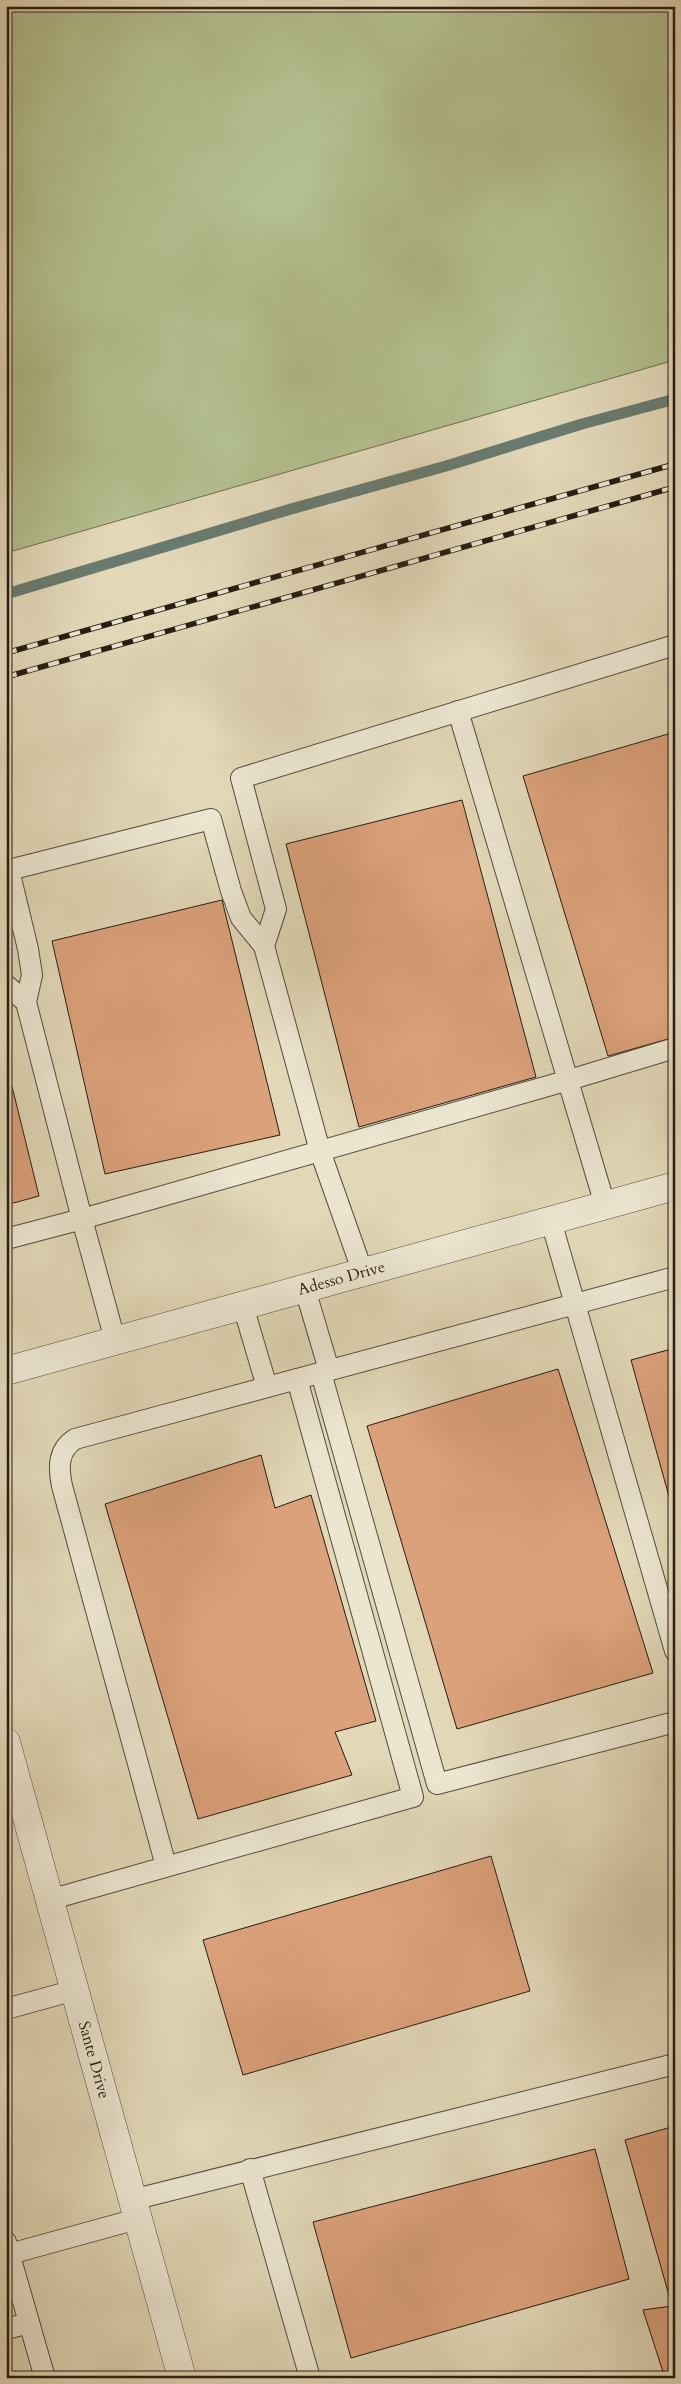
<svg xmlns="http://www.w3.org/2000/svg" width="681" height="2384" viewBox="0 0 681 2384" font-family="Cardo,serif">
<rect width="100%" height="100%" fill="#e2d8b8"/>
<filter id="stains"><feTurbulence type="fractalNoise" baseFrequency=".004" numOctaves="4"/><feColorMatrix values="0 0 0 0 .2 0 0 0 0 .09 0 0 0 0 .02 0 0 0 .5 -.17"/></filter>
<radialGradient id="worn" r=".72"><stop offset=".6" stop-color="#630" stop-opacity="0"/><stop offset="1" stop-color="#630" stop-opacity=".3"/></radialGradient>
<path fill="#b3bf8f" stroke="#6e6e51" d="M6,6H675V360L6,553Z"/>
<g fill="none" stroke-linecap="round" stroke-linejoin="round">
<path stroke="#697b70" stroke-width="11" d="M6,594L291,509L446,466L582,424L675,399"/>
</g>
<g fill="#dba17b" stroke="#281c13">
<path d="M675,732V1037L608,1056L523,776Z"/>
<path d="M462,800L536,1077L359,1127L286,844Z"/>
<path d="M222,900L280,1135L105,1174L52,941Z"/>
<path d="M6,1062L39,1196L6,1205Z"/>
<path d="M675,1348V1518L631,1360Z"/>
<path d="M558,1369L653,1673L457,1729L367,1426Z"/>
<path d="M261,1455L275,1508L311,1495L376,1721L335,1732L352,1775L198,1819L105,1504Z"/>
<path d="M491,1856L530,1991L243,2075L203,1940Z"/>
<path d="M675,2126V2378H665L643,2310L672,2306L625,2140Z"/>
<path d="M595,2149L629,2279L351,2358L313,2222Z"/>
</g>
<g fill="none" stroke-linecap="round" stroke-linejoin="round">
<g stroke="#564b3c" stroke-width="22">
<g id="service">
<path d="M458,711L605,1205"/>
<path d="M264,946L241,918L231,891L211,819L9,870L28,949L32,975L26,1002L82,1219L569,1080L675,1048"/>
<path d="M6,985L26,1002"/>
<path d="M551,1221L675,1651"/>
<path d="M6,1239L82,1219L115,1340"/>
<path d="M363,1273L320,1151L264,946L276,909L241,778L675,645"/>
<path d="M305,1289L329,1370"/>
<path d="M243,1306L267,1387"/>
<path d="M321,1373L437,1784L675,1722"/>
<path d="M166,1866L62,1486C58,1467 58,1450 75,1439L675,1277"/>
<path d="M49,1900L413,1797L297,1379"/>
<path d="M6,2009L75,1990"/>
<path d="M250,2169L310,2378"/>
<path d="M132,2200L675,2064"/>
<path d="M6,2242L45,2378"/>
<path d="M6,2255L137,2219"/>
<path d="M6,2329L29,2323"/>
</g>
</g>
<g stroke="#564b3c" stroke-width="29">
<g id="minor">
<path id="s1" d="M6,1371L675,1186"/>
<path id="s2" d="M6,1742L182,2378"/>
</g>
</g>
<use href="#service" stroke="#ece6d1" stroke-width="20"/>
<use href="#minor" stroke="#ece6d1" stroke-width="28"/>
<g stroke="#281c13" stroke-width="5.5">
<g id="rail">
<path d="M6,653L675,464"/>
<path d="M6,677L675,487"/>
</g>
</g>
<use href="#rail" stroke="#ece6d1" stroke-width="4" stroke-dasharray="11" stroke-linecap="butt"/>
</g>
<g text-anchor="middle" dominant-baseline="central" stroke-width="4" stroke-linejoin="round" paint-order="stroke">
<g font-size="16" fill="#281c13" stroke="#ece6d1">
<text stroke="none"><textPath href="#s1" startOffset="348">Adesso Drive</textPath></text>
<text stroke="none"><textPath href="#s2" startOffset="330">Sante Drive</textPath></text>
</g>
</g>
<rect width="681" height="2384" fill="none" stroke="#e2d8b8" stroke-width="25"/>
<rect x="8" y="8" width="666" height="2369" fill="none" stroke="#281c13" stroke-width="2.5"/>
<rect x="12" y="12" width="656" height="2359" fill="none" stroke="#281c13"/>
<rect width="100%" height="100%" filter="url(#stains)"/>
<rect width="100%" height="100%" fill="url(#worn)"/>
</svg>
